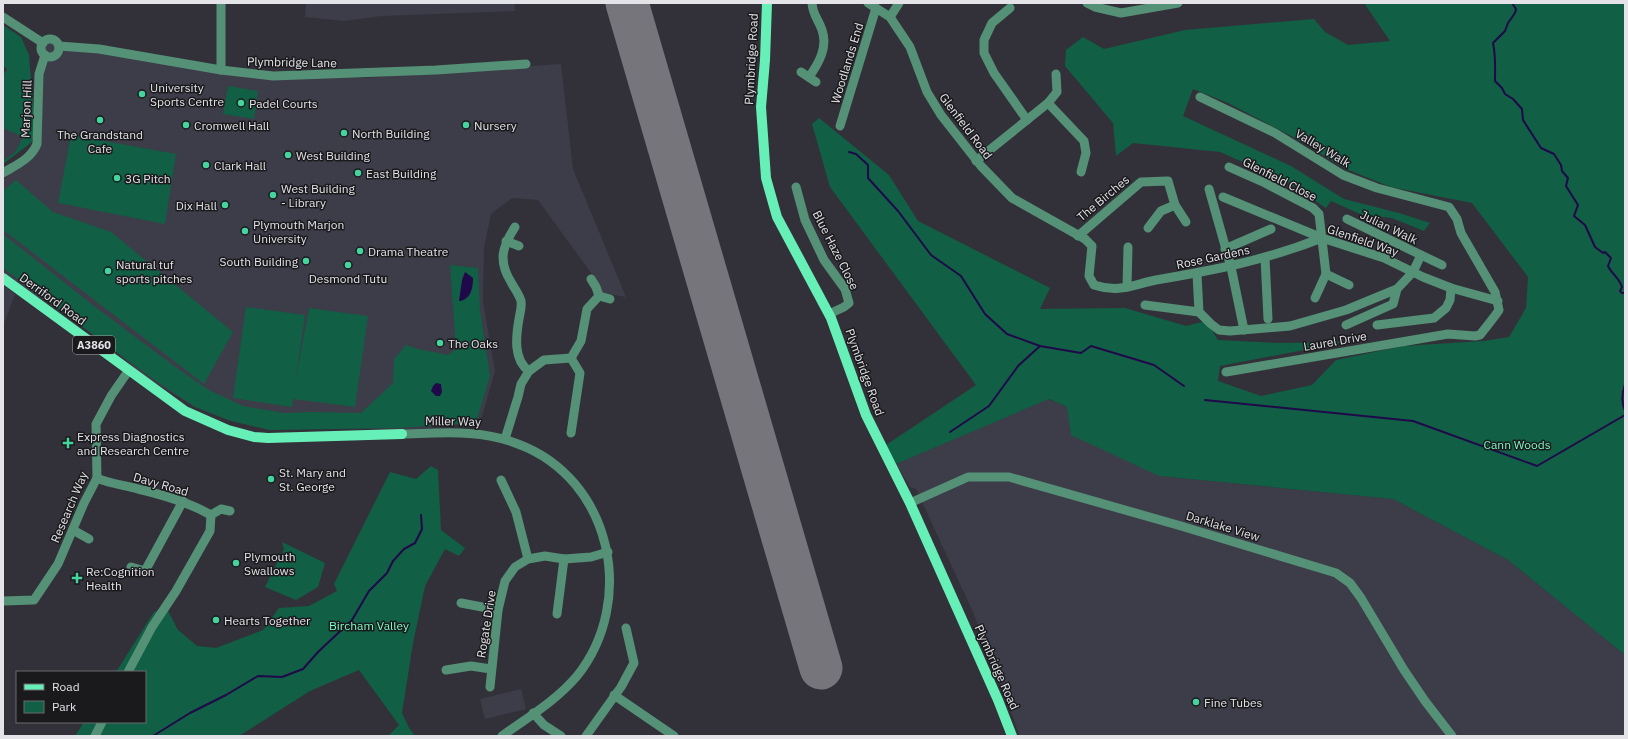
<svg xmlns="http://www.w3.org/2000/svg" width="1628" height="739" viewBox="0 0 1628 739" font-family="'IBM Plex Sans',sans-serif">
<rect width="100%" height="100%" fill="#323139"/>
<g fill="#3d3c49">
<path d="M306,3H514L515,11L381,16L344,21L305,17Z"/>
<path d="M45,41L168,65L365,78L561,64L573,169L626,297L602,293L594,277L538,200L512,198L491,214L484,247L483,302L495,371L480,423L404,430L350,428L270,430L231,421L195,407L144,376L67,310L31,294L3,274V179L17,170L34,151L38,121Z"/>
<path d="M3,127L24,137L15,152L3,161Z"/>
<path d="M3,285L15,294L3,326Z"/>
<path d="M1048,399L1067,407L1159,476L1393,499L1508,560L1625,655V736H1020L973,612L916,489L910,487L896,464Z"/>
<path d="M521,689L526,709L485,719L480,699Z"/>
</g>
<g fill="#115f44">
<path d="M1364,3H1625V655L1508,560L1393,499L1159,476L1071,435L1067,407L1049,399L896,464L886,445L976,385L830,187L812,124L819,118L889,175L918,221L1050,288L1040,309L1125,308L1186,326L1206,321L1218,340L1275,343L1346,342L1220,366L1218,381L1261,396L1312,385L1336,360L1403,346L1484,341L1509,337L1526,308L1528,277L1472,203L1391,187L1346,169L1295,138L1228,103L1193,89L1183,116L1291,166L1344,199L1399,213L1430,223L1424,231L1392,218L1362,215L1331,201L1326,208L1286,181L1220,152L1133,143L1116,156L1113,123L1065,66L1066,50L1083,37L1104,49L1185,30L1314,19L1325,32L1348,45L1390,41Z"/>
<path d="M3,25L21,37L29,55L35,129L32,142L3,164V161L15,152L23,137L3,128V75L7,69L3,66Z"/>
<path d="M228,86L258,91L254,119L223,114Z"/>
<path d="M71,135L176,154L165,224L58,203Z"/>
<path d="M16,180L53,212L111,232L233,332L204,384L3,230V191Z"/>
<path d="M3,234L94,306L181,371L209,390L243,406L284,413L313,412L361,413L393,383L394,359L406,345L418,349L448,355L456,349L450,265L478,268L480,310L490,376L476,423L398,428L270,430L231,421L195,407L153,379L3,268Z"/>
<path d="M246,307L305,315L296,378L309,308L368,316L355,407L293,399L292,407L233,398Z"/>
<path d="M431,466L438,470L441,530L465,548L459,556L445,549L425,586L413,643L402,713L409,728L414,734L411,736H388L399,725L359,670L310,691L239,736H75L84,722H145V672H116L154,612L166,607L178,630L197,646L216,648L263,630L279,608L309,606L337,591L334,584L390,472L416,479Z"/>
<path d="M282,542L325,563L318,587L296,600L265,587L284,549Z"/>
</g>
<g fill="#1f094a">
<path d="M465,272L473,278C473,287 471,300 459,301L462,280Z"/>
<path d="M436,383L441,384L442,392L440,396H436L431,391L433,386Z"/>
</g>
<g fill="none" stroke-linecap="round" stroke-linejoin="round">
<g stroke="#1f094a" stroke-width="2">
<path d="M1512,3L1516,9L1515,13L1508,23L1505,31L1493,43C1496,57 1495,68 1495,81L1502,88L1505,94L1513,99L1522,109L1523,120L1541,148L1554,154L1561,165L1562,171L1568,178L1566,186L1578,205L1574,216L1585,225L1595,247L1603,253L1605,252L1611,258L1608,266C1612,274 1619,278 1622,287L1620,291L1622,293H1625"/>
<path d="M849,152L856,154L868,165V178L898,211L931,255L961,276L985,314L1007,334L1040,346L1081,353L1091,346L1154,365L1184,386"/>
<path d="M1625,384C1622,393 1621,402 1625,411"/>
<path d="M1205,400L1413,421L1537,466L1625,415"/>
<path d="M950,432L989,406L1018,366L1040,346"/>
<path d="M153,736L190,713L226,695L258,676L282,677L303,669L318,652L352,620L369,591L387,573L393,561L404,549L415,543L422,529L421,515"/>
</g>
<path stroke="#76757c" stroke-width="43" d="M627,3L821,668"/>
<g stroke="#549176" stroke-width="9">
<path d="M868,3L890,17L910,47L927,92L941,115L981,166L1012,198L1085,239L1092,246L1089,276L1094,285C1119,293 1132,285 1156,280C1215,270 1266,260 1322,238"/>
<path d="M1087,3L1095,7L1121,13L1178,3"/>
<path d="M1010,8L992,23L984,40V53L994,73L1027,120"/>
<path d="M3,17L43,43"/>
<path d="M890,17L899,3"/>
<circle cx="50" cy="48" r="9"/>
<path d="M59,46L99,49L221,70L273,76L436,70L526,64"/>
<path d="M221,70V3"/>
<path d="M801,72L816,82"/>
<path d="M809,77C819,63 828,47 822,30C818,18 813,16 812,3"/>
<path d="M1200,97L1275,133L1343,175L1377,188L1449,207L1457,219L1461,233L1495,292L1499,310C1493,319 1486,327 1480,335L1475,336L1448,334L1226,372"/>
<path d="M1048,103L1084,141L1086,153L1081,172"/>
<path d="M840,126L876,8"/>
<path d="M976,161L1048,103L1057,92L1056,74"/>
<path d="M1229,167L1265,183L1313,208L1319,214L1326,274L1349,285"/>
<path d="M3,173C16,165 31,159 37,144L39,74L45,55"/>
<path d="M796,187L805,220L824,260L845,289L849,303L844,307L829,314"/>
<path d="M1209,189L1231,267L1244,330"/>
<path d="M1223,197L1322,238L1384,258L1423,277L1451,288L1498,301"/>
<path d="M515,227C502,247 498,261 511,282C514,288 519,294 521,301C522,307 520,313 519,319C516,336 513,360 529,371"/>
<path d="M1148,228L1161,211L1175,205"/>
<path d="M1078,236L1141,182L1168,181L1175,205L1186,222"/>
<path d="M506,241L519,246"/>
<path d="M1225,249L1271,229"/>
<path d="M1421,255L1442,265"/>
<path d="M1265,258L1268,319"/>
<path d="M1197,274L1199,312L1211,324L1219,330L1230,331L1290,326L1346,310L1397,289L1413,272L1421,255L1347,219"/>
<path d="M1127,287L1128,247"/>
<path d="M599,296L610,299"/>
<path d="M1315,298L1326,274"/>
<path d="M1145,305L1199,312"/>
<path d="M1346,325L1393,304L1397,289"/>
<path d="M1377,325L1434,318L1446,308L1450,300L1451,288"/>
<path d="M571,433L580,373L571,358"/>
<path d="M402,434C442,433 481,429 518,444C612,479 637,601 577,676C557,700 527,718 502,736"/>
<path d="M505,439L518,397L521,384L529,371L544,360L571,358L581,341L587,309L599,296L596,287L591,279"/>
<path d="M97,478C110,484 124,485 138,489C164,495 188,502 211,515"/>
<path d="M501,480L516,512L528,559"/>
<path d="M910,503L968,477H1009L1181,526L1336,573L1350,583L1361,598L1404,670L1425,701L1452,736"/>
<path d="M211,515L221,509L230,511"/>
<path d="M73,530L89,539"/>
<path d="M131,567L145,571L183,501"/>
<path d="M3,601L34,600L58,564L84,503L97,478L96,424L111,396L129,370"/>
<path d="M461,603L498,610"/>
<path d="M557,614L564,559"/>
<path d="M446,670L471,666L491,669"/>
<path d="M128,672L152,627L176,591L210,531L211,515"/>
<path d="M490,687L498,610L505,581L515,567L528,559L545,556L564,559L591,557L608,552"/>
<path d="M614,695L674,736"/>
<path d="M533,713L544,725L561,736"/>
<path d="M95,736L102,722"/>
<path d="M586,736L621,687L634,663L626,628"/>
</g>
<g stroke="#67efb8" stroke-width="10">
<path d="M767,3L765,60L761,107L766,178L777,217L831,318L866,415L910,503L998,700L1012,736"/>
<path d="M3,278L185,411L228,430L254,437L268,438L402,434"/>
</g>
</g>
<g fill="#46d49e" stroke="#1a1a1d" stroke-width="1.5">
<circle cx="142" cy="94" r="4"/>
<circle cx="241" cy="103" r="4"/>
<circle cx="100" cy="120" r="4"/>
<circle cx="186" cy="125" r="4"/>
<circle cx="466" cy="125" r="4"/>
<circle cx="344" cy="133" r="4"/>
<circle cx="288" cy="155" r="4"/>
<circle cx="206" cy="165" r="4"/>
<circle cx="358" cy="173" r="4"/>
<circle cx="117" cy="178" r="4"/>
<circle cx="273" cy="195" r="4"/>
<circle cx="225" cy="205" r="4"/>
<circle cx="245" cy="231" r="4"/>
<circle cx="360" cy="251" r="4"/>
<circle cx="306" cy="261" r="4"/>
<circle cx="348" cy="265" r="4"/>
<circle cx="108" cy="271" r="4"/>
<circle cx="440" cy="343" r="4"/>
<path d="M66 437h4v4h4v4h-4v4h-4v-4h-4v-4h4z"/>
<circle cx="271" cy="479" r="4"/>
<circle cx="236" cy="563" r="4"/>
<path d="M75 572h4v4h4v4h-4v4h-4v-4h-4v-4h4z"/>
<circle cx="216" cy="620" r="4"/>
<circle cx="1196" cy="702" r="4"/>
</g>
<g text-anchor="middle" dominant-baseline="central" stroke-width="3" stroke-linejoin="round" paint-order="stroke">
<rect fill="#1a1a1d" stroke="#a7a7ab" stroke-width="1" x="73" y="336" width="42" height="18" rx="3"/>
<g font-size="11" font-weight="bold" fill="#e3e3e8">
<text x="94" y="345">A3860</text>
</g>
<g font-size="12" fill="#e3e3e8" stroke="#1a1a1d">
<text transform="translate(751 59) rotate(-87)">Plymbridge Road</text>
<text transform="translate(292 62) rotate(1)">Plymbridge Lane</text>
<text transform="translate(847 63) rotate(-73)">Woodlands End</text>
<text transform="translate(26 109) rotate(-88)">Marjon Hill</text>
<text transform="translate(966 126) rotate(53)">Glenfield Road</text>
<text transform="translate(1323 148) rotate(31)">Valley Walk</text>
<text transform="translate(1280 179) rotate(27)">Glenfield Close</text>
<text transform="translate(1103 198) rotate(-40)">The Birches</text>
<text transform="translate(1389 227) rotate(26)">Julian Walk</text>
<text transform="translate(1363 240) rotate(19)">Glenfield Way</text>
<text transform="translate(836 250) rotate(63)">Blue Haze Close</text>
<text transform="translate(1213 257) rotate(-12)">Rose Gardens</text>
<text transform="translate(53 299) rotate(36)">Derriford Road</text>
<text transform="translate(1335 341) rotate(-10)">Laurel Drive</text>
<text transform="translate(865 372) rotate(70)">Plymbridge Road</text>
<text transform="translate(453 421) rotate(1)">Miller Way</text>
<text transform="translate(161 484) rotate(16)">Davy Road</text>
<text transform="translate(69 507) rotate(-67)">Research Way</text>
<text transform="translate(1223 526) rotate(17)">Darklake View</text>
<text transform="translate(486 624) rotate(-81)">Rogate Drive</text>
<text transform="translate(997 667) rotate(66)">Plymbridge Road</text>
</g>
<g font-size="12" fill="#e3e3e8" stroke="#1a1a1d" text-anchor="start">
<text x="150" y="87">University<tspan x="150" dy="14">Sports Centre</tspan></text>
<text x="249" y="103">Padel Courts</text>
<text x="194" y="125">Cromwell Hall</text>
<text x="474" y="125">Nursery</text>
<text x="352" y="133">North Building</text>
<text x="100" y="134" text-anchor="middle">The Grandstand<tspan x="100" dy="14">Cafe</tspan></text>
<text x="296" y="155">West Building</text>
<text x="214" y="165">Clark Hall</text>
<text x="366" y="173">East Building</text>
<text x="125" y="178">3G Pitch</text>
<text x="281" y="188">West Building<tspan x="281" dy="14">- Library</tspan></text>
<text x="217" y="205" text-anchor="end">Dix Hall</text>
<text x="253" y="224">Plymouth Marjon<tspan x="253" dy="14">University</tspan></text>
<text x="368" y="251">Drama Theatre</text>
<text x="298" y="261" text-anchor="end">South Building</text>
<text x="116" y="264">Natural tuf<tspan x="116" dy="14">sports pitches</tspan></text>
<text x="348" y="278" text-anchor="middle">Desmond Tutu</text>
<text x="448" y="343">The Oaks</text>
<text x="77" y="436">Express Diagnostics<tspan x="77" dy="14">and Research Centre</tspan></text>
<text x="279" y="472">St. Mary and<tspan x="279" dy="14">St. George</tspan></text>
<text x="244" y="556">Plymouth<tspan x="244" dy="14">Swallows</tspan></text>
<text x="86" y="571">Re:Cognition<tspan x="86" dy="14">Health</tspan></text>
<text x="224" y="620">Hearts Together</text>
<text x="1204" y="702">Fine Tubes</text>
</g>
<g font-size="12" fill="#7cfdc7" stroke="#1a1a1d">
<text x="1517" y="444">Cann Woods</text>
<text x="369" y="625">Bircham Valley</text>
</g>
</g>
<rect width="1628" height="739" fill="none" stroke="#e3e3e8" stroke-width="8"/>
<rect x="16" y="671" width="130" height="52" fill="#1a1a1d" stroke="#6a6a6e"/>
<rect x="24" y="684" width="20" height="6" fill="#67efb8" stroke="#6a6a6e"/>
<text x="52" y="691" font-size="12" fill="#e3e3e8">Road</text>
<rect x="24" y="701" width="20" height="12" fill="#115f44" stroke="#6a6a6e"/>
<text x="52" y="711" font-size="12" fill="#e3e3e8">Park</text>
</svg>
